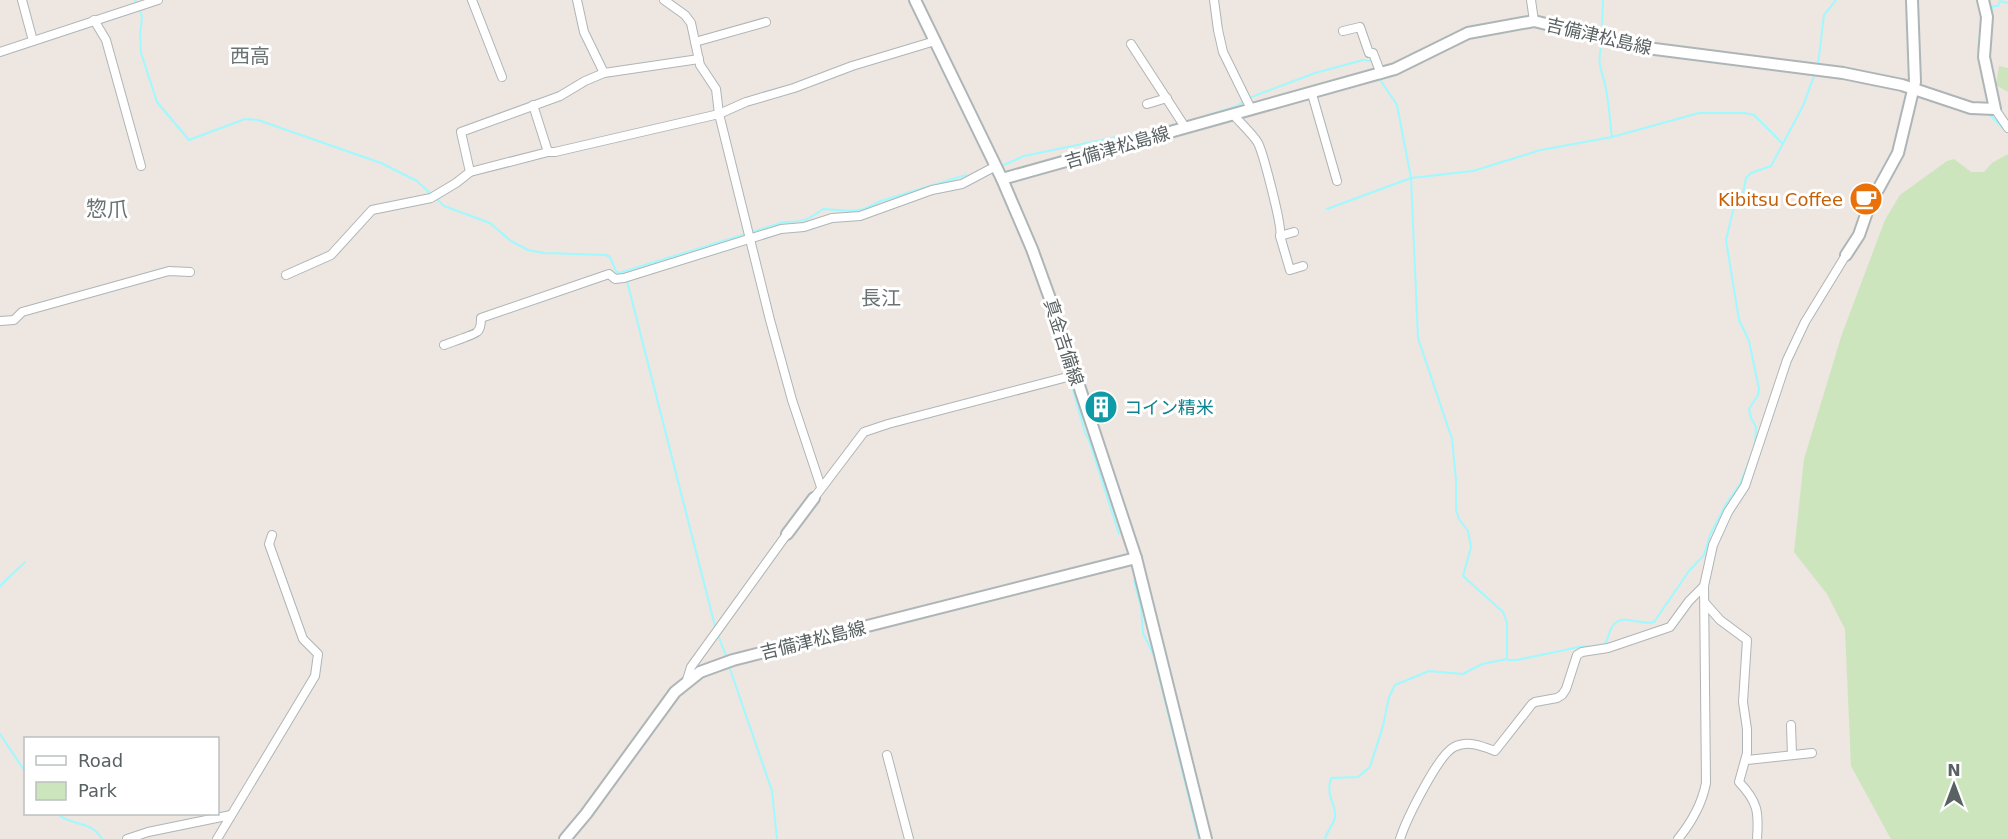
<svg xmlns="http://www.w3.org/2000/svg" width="2008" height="839" viewBox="0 0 2008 839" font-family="'DejaVu Sans','Noto Sans JP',sans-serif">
<rect width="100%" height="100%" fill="#ede6e1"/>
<g fill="#cce5bc">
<path d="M1999,66L2008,68V92L1996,85Z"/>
<path d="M2008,154V839H1891L1851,766L1845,629L1827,594L1794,552L1804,459L1842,334L1885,220L1900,195L1947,161L1954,159L1971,172H1984L1992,163Z"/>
</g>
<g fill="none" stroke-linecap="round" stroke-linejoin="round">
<g stroke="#9ff9ff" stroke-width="2">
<path d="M135,0L142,16L140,36L141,53L157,102L189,140L245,119L258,120L381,163L417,181L432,195"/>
<path d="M1991,13L1993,6H1998L2000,1L2008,3"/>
<path d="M1981,28L1978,49L1983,76"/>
<path d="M1602,33L1603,0"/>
<path d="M1602,43C1596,67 1602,68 1606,89C1609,105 1610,121 1612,137"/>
<path d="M1818,65L1824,15L1836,0"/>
<path d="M1249,98L1315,73L1363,60L1372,61L1375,70"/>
<path d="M1987,112L2008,133"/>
<path d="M1187,122L1237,106L1244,101"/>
<path d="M1004,165L1024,156L1179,124"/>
<path d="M437,199L444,206L490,223L511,241L528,250L544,253L606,255L610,257L616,271L619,273L784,222C804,222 808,220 823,209L852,211L864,209L881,201L966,175"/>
<path d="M1327,209L1411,178L1473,171L1541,150L1612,137L1699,113H1744L1754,115L1783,144"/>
<path d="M627,281L716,630"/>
<path d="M1052,322L1069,374"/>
<path d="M1070,379L1085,433L1089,440L1119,534"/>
<path d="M1755,445L1756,427L1751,418L1749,409L1758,395L1759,389L1749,341L1739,320L1726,240L1734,207L1743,194L1746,178L1751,173L1771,166L1803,106L1815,73"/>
<path d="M1134,581L1141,607L1143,633L1154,656L1199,839"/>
<path d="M0,586L25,562"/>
<path d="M718,635L726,656"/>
<path d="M1508,660H1517L1579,647L1604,645C1609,639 1608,633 1612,627C1622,611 1641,627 1654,622L1689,571L1704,555L1710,535L1726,504L1740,484L1750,459"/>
<path d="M729,666L772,791L777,839"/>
<path d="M0,734L26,773"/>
<path d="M58,814C72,827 92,820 102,839"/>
<path d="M1325,839C1327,831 1334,824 1335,817C1337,803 1325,799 1331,778L1358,777L1370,767L1383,726L1389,697L1395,685L1429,671L1463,674L1482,664L1507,659V623L1503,612L1463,576L1471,547L1468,531L1459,519L1456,510V480L1452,439L1418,338L1411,178L1397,105L1379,78"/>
</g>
<g stroke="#afb5b7" stroke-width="10">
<g id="minor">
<path d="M22,0L33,41"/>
<path d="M472,0L502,77"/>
<path d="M577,0L584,32L604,73"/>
<path d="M664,0L685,15L691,23L700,65L716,89L719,114L770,320L792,400L821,487"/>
<path d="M1214,0L1218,30L1223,52L1251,109"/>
<path d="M1531,0L1534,21"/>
<path d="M94,20L106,40L141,166"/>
<path d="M1343,31L1360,27L1369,53H1373L1381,74"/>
<path d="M695,42L766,22"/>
<path d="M1131,44L1185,127"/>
<path d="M0,52L158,0"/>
<path d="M1312,94L1337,181"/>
<path d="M1147,104L1167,98"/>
<path d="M533,105L548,152H555L719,114L746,102L794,88L852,66L935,41"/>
<path d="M1995,109L2008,128"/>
<path d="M1233,114C1240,123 1252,133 1258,143C1263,153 1283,228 1280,236L1290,270L1303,266"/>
<path d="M470,172L548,152"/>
<path d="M1280,236L1294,232"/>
<path d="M286,275L331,255L372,210L431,198L456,183L470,172L461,132L560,96L585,81L604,73L699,59"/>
<path d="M0,321L14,320L22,312L169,271L190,272"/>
<path d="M444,345C449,343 476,334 477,332C481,329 481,322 481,318L609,274L615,279L624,278L781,229L804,227L832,218L860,216L932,190L962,184L996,166"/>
<path d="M814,498L864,432L888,424L1075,375"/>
<path d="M1705,603L1720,620L1747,640L1743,702L1747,729V753L1739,782C1758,802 1759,812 1757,839"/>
<path d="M687,680L691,667L787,534"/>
<path d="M1791,725L1792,755"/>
<path d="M887,755L909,839"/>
<path d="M1747,760L1812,753"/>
<path d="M127,839L148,832L231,815"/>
<path d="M217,839L315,676L318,654L303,639L269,544L272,535"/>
<path d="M1400,839C1406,820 1438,755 1454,747C1468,740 1482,746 1495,751L1532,704L1535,702L1557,698L1562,695L1566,689L1577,655L1582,652L1608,648L1670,627L1689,601L1704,586"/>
<path d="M1678,839C1691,823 1702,804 1706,783L1704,586L1713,545L1728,512L1745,486L1787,360L1805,322L1846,255"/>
</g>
</g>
<g stroke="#aeb5b7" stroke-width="14">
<g id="secondary">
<path d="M915,0L1002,179L1032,249L1053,307L1136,558L1206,839"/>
<path d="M1002,179L1395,69L1468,33L1534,21L1639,47L1843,73L1902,85L1971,108L1995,109L1984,57L1987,17L1983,0"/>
<path d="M1846,255L1859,235L1869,206L1898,153L1915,82L1912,0"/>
<path d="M787,534L814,498"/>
<path d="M565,839L586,814L675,692L700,672L733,660L1136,558"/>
</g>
</g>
<use href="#minor" stroke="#fff" stroke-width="8"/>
<use href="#secondary" stroke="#fff" stroke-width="10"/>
</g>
<defs>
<g id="cafe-disc" transform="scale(1.725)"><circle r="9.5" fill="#e8710a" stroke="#fff"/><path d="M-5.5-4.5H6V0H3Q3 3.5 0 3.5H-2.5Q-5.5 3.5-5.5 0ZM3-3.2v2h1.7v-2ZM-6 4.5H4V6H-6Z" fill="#fff"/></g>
<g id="building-disc" transform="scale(1.725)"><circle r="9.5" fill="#0f9aa8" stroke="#fff"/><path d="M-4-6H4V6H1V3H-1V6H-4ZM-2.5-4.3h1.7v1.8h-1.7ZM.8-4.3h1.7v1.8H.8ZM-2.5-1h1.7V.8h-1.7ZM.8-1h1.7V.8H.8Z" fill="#fff"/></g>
</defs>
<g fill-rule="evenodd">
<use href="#cafe-disc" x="1866" y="199"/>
<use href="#building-disc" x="1101" y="407"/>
</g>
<g text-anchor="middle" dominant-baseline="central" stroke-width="6" stroke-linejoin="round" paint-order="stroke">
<g font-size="18" fill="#596162" stroke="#fff">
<text transform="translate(1599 36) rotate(13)">吉備津松島線</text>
<text transform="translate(1117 147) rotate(-16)">吉備津松島線</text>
<text transform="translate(1064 342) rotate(72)">真金吉備線</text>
<text transform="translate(813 640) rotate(-14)">吉備津松島線</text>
</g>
<g font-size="18" fill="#c56008" stroke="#fff" text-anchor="end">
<text x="1843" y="199">Kibitsu Coffee</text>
</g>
<g font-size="18" fill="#0d838f" stroke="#fff" text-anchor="start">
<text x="1124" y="407">コイン精米</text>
</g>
<g font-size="20" fill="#6a7374" stroke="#fff">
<text x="250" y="56">西高</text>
<text x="881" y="298">長江</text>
</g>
<g font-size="21" fill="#6a7374" stroke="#fff">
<text x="107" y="209">惣爪</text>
</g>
</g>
<rect x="24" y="737" width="195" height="78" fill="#ffffff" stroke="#bdc0c0" stroke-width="1.5"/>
<rect x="36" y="756" width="30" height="9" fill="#ffffff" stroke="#bdc0c0" stroke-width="1.5"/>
<text x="78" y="767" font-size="18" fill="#596162">Road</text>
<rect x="36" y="782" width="30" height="18" fill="#cce5bc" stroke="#bdc0c0" stroke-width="1.5"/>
<text x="78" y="797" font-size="18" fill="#596162">Park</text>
<g transform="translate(1954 785)" stroke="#ffffff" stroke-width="4.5" paint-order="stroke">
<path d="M0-4.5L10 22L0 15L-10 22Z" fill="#596162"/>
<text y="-9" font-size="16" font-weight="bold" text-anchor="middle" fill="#596162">N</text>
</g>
</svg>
